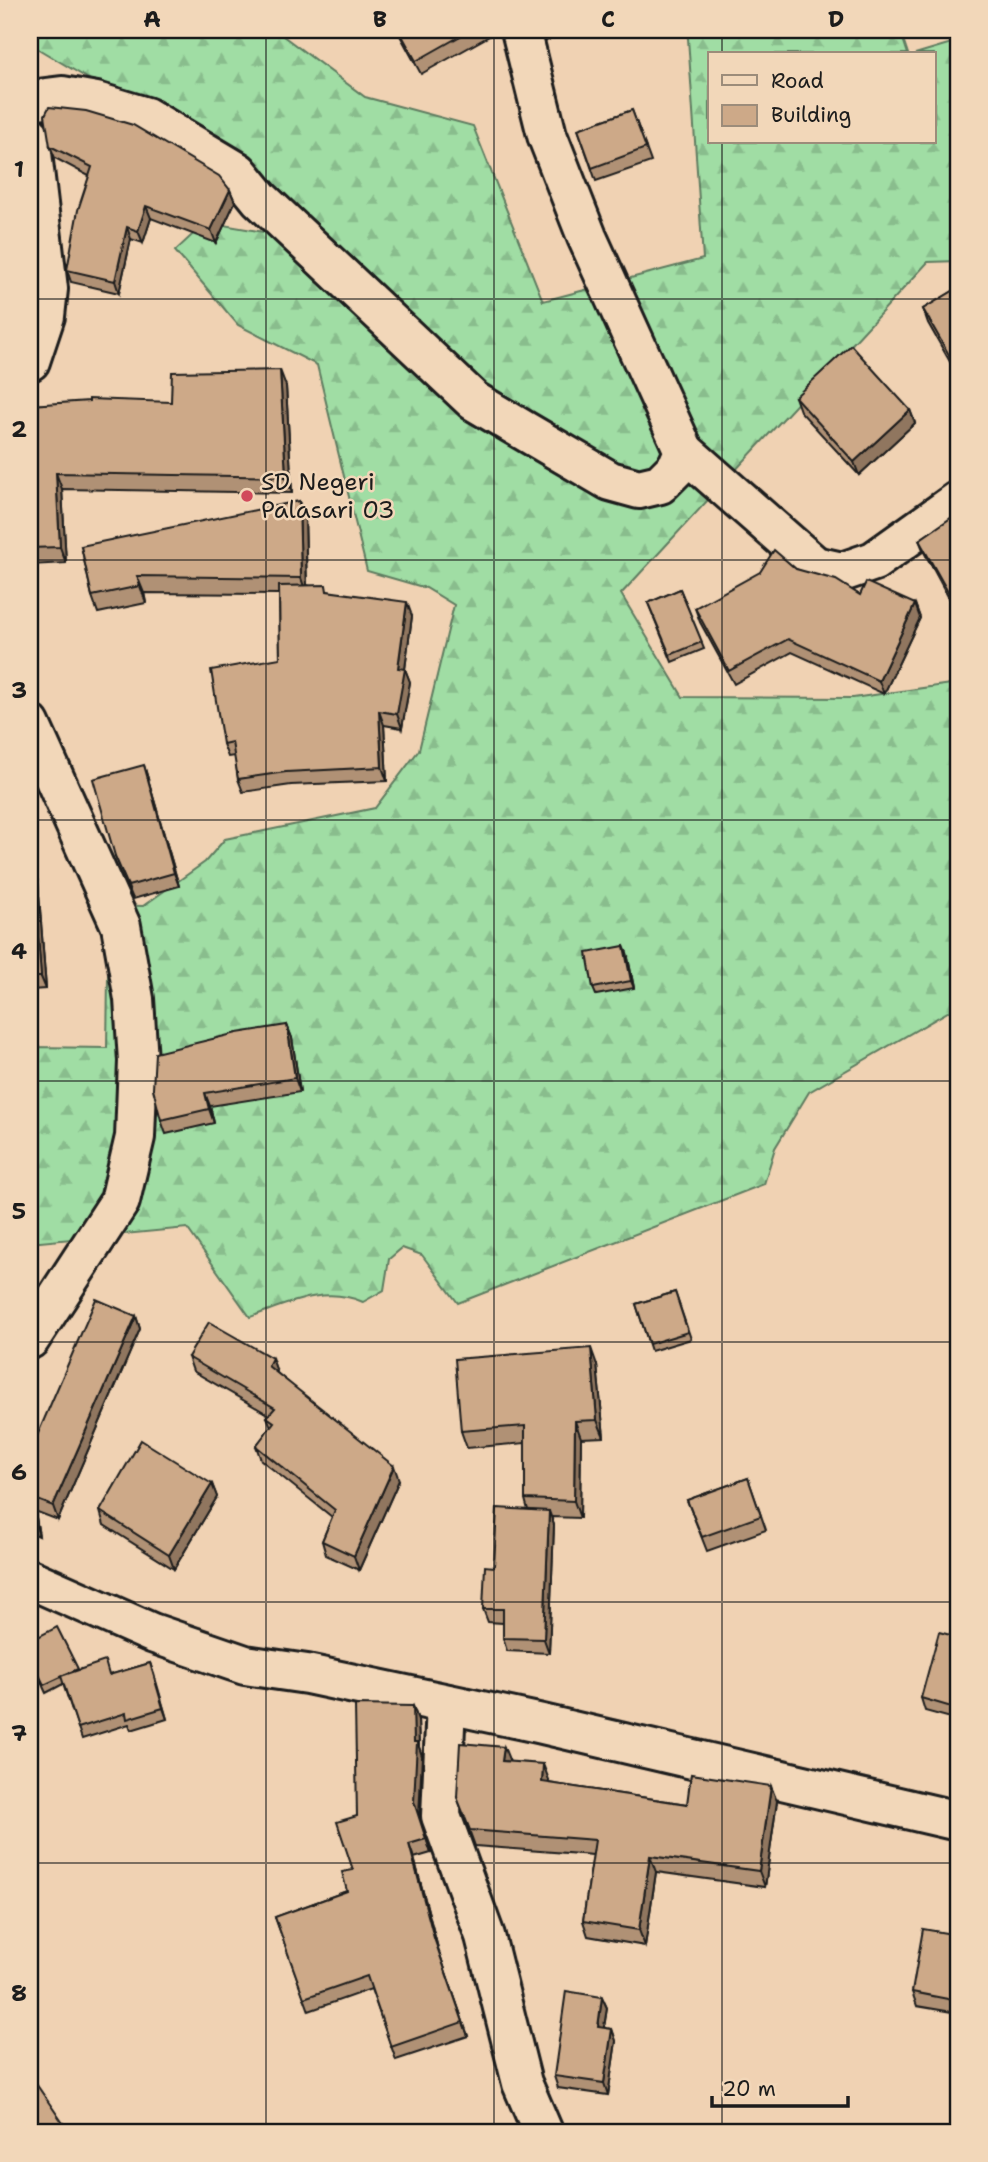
<svg xmlns="http://www.w3.org/2000/svg" width="988" height="2162" viewBox="0 0 988 2162" font-family="'Shantell Sans',sans-serif">
<defs>
<pattern id="forest-firs" width="22" height="20" patternUnits="userSpaceOnUse" patternTransform="scale(1.75)"><rect width="22" height="20" fill="#a0dda4"/><path d="M5 1l3.5 6h-7zM16 11l3.5 6h-7z" fill="#89bd8d"/></pattern>
</defs>
<rect width="100%" height="100%" fill="#f0d2b3"/>
<filter id="ink" filterUnits="userSpaceOnUse"><feTurbulence type="fractalNoise" baseFrequency=".0143" numOctaves="2"/><feDisplacementMap in="SourceGraphic" scale="14" xChannelSelector="R" yChannelSelector="G"/><feConvolveMatrix kernelMatrix="1 2 1 2 8 2 1 2 1" color-interpolation-filters="sRGB"/></filter>
<g filter="url(#ink)">
<path fill="url(#forest-firs)" stroke="#5e7c60" stroke-width="2" d="M30,30H275L365,97L473,126L543,301L703,259L688,38L683,30H900L908,54H710V142H934V54H915L958,41V261L928,262L621,594L683,697L853,698L958,683V1006L809,1092L775,1148L764,1184L458,1303L422,1255L402,1248L389,1259L384,1290L363,1302C324,1285 288,1304 250,1317L187,1228L30,1243V1047L107,1048L109,905L143,906L205,862L225,839L375,808L419,750L454,605L426,588L367,571L317,365L238,325L175,251L206,222L264,232L275,190L30,44Z"/>
<g fill="none" stroke-linecap="round" stroke-linejoin="round">
<g stroke="#1c1c1c" stroke-width="44">
<g id="minor">
<path d="M30,100L62,96L96,102L146,117L238,172L260,199L474,401L523,430L610,481L639,489L660,484L677,467L684,451L587,237L547,135L521,30"/>
<path d="M30,136L48,289L45,316L30,361"/>
<path d="M684,451L815,566L842,572L874,561L958,501"/>
<path d="M30,724L121,926L134,999L138,1061L135,1137L120,1201L30,1339"/>
<path d="M30,1579L152,1633L245,1665L307,1674L538,1723L958,1821"/>
<path d="M446,1704L441,1816L485,1936L522,2083L543,2132"/>
</g>
</g>
<use href="#minor" stroke="#f2d7b9" stroke-width="38"/>
</g>
<g fill="#b09175" stroke="#1c1c1c" stroke-width="2">
<path d="M397,30H500L421,74Z"/>
<path d="M542,30H574L546,41Z"/>
<path d="M632,110L651,162L596,181L578,129Z"/>
<path d="M50,146L230,190L235,202L216,243L151,218L143,243L131,239L119,293L71,282L67,270L89,176L55,158Z"/>
<path d="M958,288V373L957,374L928,323L923,309Z"/>
<path d="M286,386L292,493L62,489L66,563L30,565V405L171,402Z"/>
<path d="M795,397L910,410L915,423L859,475L800,411Z"/>
<path d="M958,514V615L924,552L919,540Z"/>
<path d="M305,517L307,585L412,616L405,669L410,682L402,728L384,725L387,781L291,785L243,792L238,779L235,756L228,757L223,744L280,658L279,594L144,593L146,603L98,613L92,596L81,546Z"/>
<path d="M796,569L860,595L915,604L920,618L884,694L792,652L734,684L700,622L695,608Z"/>
<path d="M680,589L704,649L672,662L648,603Z"/>
<path d="M148,779L179,886L133,899L115,856Z"/>
<path d="M30,870H33L38,882L46,989L30,990Z"/>
<path d="M627,953L634,988L596,995L593,988Z"/>
<path d="M287,1025L292,1038L300,1092L210,1106L214,1123L166,1134L161,1120Z"/>
<path d="M675,1292L691,1339L651,1351L636,1304Z"/>
<path d="M136,1316L140,1329L58,1520L35,1511L39,1536L30,1532V1452Z"/>
<path d="M188,1357L272,1358L277,1373L399,1480L359,1570L326,1555L322,1541L332,1517L261,1460L256,1446L271,1427L267,1417L269,1415L193,1371Z"/>
<path d="M597,1365L604,1437L581,1438L580,1518L551,1517L554,1525L549,1653L507,1651L503,1638V1623L488,1622L483,1609L494,1567L528,1510L525,1499V1443L467,1448L461,1431Z"/>
<path d="M748,1478L766,1530L707,1551L687,1500Z"/>
<path d="M212,1484L217,1497L174,1569L104,1525L100,1511Z"/>
<path d="M958,1637V1720L925,1711L921,1698Z"/>
<path d="M30,1641L78,1670L110,1675L150,1663L167,1719L131,1730L129,1724L82,1739L63,1684L46,1693L30,1658Z"/>
<path d="M413,1706L418,1720L419,1747L422,1756L419,1816L431,1853L414,1858L439,1952L468,2036L396,2060L371,1989L309,2011L275,1917L347,1891L353,1870L357,1816Z"/>
<path d="M510,1762L549,1780L548,1783L687,1804L777,1801L765,1887L656,1872L645,1946L588,1936L583,1921L593,1855L475,1846L457,1797Z"/>
<path d="M958,1935V2013L917,2006L912,1992Z"/>
<path d="M602,1997L607,2008L604,2028L612,2029L616,2041L608,2095L558,2088L554,2076Z"/>
</g>
<g fill="#90765f" stroke="#1c1c1c" stroke-width="2">
<path d="M230,190L235,202L216,243L211,230Z"/>
<path d="M146,206L151,218L143,243L138,231Z"/>
<path d="M127,227L131,239L119,293L115,281Z"/>
<path d="M280,370L286,386L292,493L286,477Z"/>
<path d="M910,410L915,423L859,475L854,462Z"/>
<path d="M56,473L62,489L66,563L60,547Z"/>
<path d="M299,501L305,517L307,595L301,578Z"/>
<path d="M137,576L144,593L146,603L140,586Z"/>
<path d="M407,602L412,616L405,669L410,682L402,728L397,714L398,668Z"/>
<path d="M915,604L920,618L884,694L879,681Z"/>
<path d="M379,711L384,725L387,781L382,767Z"/>
<path d="M144,765L148,779L179,886L174,873Z"/>
<path d="M33,870L38,882L46,989L41,977Z"/>
<path d="M624,946L627,953L634,988L631,981Z"/>
<path d="M287,1025L292,1038L300,1092L295,1078Z"/>
<path d="M205,1093L210,1106L214,1123L209,1109Z"/>
<path d="M136,1316L140,1329L58,1520L53,1506Z"/>
<path d="M591,1348L597,1365L604,1437L597,1420Z"/>
<path d="M272,1358L277,1372L273,1379L268,1366Z"/>
<path d="M575,1421L581,1438L580,1518L574,1501Z"/>
<path d="M394,1466L399,1480L359,1570L354,1556Z"/>
<path d="M212,1484L217,1497L174,1569L169,1555Z"/>
<path d="M30,1497L35,1511L39,1536L34,1522Z"/>
<path d="M549,1511L554,1525L549,1653L544,1639Z"/>
<path d="M150,1663L154,1674L167,1719L163,1708Z"/>
<path d="M413,1706L418,1720L419,1747L422,1756L419,1816L431,1853L414,1802Z"/>
<path d="M504,1747L510,1762L502,1761Z"/>
<path d="M543,1764L549,1780L547,1798L542,1782Z"/>
<path d="M771,1786L777,1801L765,1887L759,1871Z"/>
<path d="M409,1844L414,1858L439,1952L468,2036L434,1938Z"/>
<path d="M650,1856L656,1872L645,1946L639,1930Z"/>
<path d="M602,1997L607,2008L602,2039L598,2027Z"/>
<path d="M612,2029L616,2041L608,2095L604,2083Z"/>
</g>
<g fill="#cda988" stroke="#1c1c1c" stroke-width="2">
<path d="M399,30H471L416,61Z"/>
<path d="M49,107L86,111L133,125L219,176L230,190L211,230L146,206L138,231L127,227L115,281L67,270L78,210L92,167L50,146L45,115Z"/>
<path d="M632,110L646,148L592,168L578,129Z"/>
<path d="M958,288V357L952,360L923,309Z"/>
<path d="M851,345L910,410L854,462L795,397Z"/>
<path d="M280,370L286,477L56,473L60,547L30,548V405L89,401V399L171,402L172,372Z"/>
<path d="M299,501L301,578L137,576L140,586L92,596L81,546Z"/>
<path d="M958,513V610L919,540Z"/>
<path d="M774,550L796,569L836,580L860,595L866,582L915,604L879,681L788,639L729,671L695,608L760,572Z"/>
<path d="M326,585L327,591L407,602L398,668L405,669L397,714L379,711L382,767L286,772L238,779L232,742L223,744L211,670L280,658L279,586Z"/>
<path d="M680,589L702,642L670,655L648,603Z"/>
<path d="M144,765L174,873L128,886L115,856L93,779Z"/>
<path d="M30,870H33L41,977H30Z"/>
<path d="M624,946L631,981L593,988L587,953Z"/>
<path d="M287,1025L295,1078L205,1093L209,1109L161,1120L153,1089L155,1053L237,1033Z"/>
<path d="M675,1292L688,1332L649,1344L636,1304Z"/>
<path d="M96,1299L136,1316L53,1506L30,1497L34,1522L30,1521V1452Z"/>
<path d="M209,1322L272,1358L268,1366L394,1466L354,1556L322,1541L335,1510L256,1446L274,1422L267,1417L275,1408L188,1357Z"/>
<path d="M591,1348L597,1420L575,1421L574,1501L525,1499V1426L461,1431L455,1359Z"/>
<path d="M141,1440L212,1484L169,1555L100,1511Z"/>
<path d="M748,1478L761,1516L702,1537L687,1500Z"/>
<path d="M497,1508L549,1511L544,1639L503,1638V1609H483L485,1566L494,1567Z"/>
<path d="M57,1627L78,1669L61,1676V1677L44,1685L30,1656V1641Z"/>
<path d="M939,1632L958,1637V1709L921,1698Z"/>
<path d="M105,1661L109,1675L150,1663L163,1708L127,1719L126,1713L78,1728L61,1676Z"/>
<path d="M355,1705L413,1706L414,1742H417L414,1802L426,1839L409,1844L434,1938L463,2022L391,2047L367,1976L304,1998L275,1917L347,1891L342,1872L353,1870L337,1822L357,1816Z"/>
<path d="M460,1743L504,1747L502,1761L543,1764L542,1782L687,1804L691,1774L771,1786L759,1871L650,1856L639,1930L583,1921L595,1840L470,1830L457,1797Z"/>
<path d="M923,1929L958,1935V2001L912,1992Z"/>
<path d="M566,1991L602,1997L598,2027L612,2029L604,2083L554,2076Z"/>
<path d="M30,2075L69,2132H30Z"/>
</g>
</g>
<path fill="none" stroke="#1c1c1c" stroke-width="2" stroke-opacity="0.55" d="M266,30V2132M494,30V2132M722,30V54M722,142V2132M30,299H958M30,560H958M30,820H958M30,1081H958M30,1342H958M30,1602H958M30,1863H958"/>
<circle fill="#d1495b" stroke="#f2d7b9" stroke-width="2.5" cx="247" cy="496" r="7"/>
<g text-anchor="middle" dominant-baseline="central" stroke-width="5" stroke-linejoin="round" paint-order="stroke">
<g font-size="24" fill="#1c1c1c" stroke="#f2d7b9" text-anchor="start">
<text x="261" y="482">SD Negeri<tspan x="261" dy="28">Palasari 03</tspan></text>
</g>
</g>
<rect width="988" height="2162" fill="none" stroke="#f2d7b9" stroke-width="77"/>
<rect x="708" y="52" width="228" height="91" fill="#f2d7b9" stroke="#9c8c7a" stroke-width="2"/>
<rect x="722" y="75" width="35" height="10" fill="#f2d7b9" stroke="#9c8c7a" stroke-width="2"/>
<text x="771" y="88" font-size="21" fill="#1c1c1c">Road</text>
<rect x="722" y="105" width="35" height="21" fill="#cda988" stroke="#9c8c7a" stroke-width="2"/>
<text x="771" y="122" font-size="21" fill="#1c1c1c">Building</text>
<path d="M712 2096v10h136v-10" fill="none" stroke="#1c1c1c" stroke-width="3.5"/>
<text x="722" y="2096" font-size="21" fill="#1c1c1c" stroke="#f2d7b9" stroke-width="5" paint-order="stroke">20 m</text>
<rect x="38" y="38" width="912" height="2086" fill="none" stroke="#1c1c1c" stroke-width="2.5"/>
<g font-size="23" text-anchor="middle" font-weight="bold" fill="#1c1c1c">
<text x="152" y="27">A</text>
<text x="380" y="27">B</text>
<text x="608" y="27">C</text>
<text x="836" y="27">D</text>
<text x="19" y="177">1</text>
<text x="19" y="437">2</text>
<text x="19" y="698">3</text>
<text x="19" y="959">4</text>
<text x="19" y="1219">5</text>
<text x="19" y="1480">6</text>
<text x="19" y="1741">7</text>
<text x="19" y="2001">8</text>
</g>
</svg>
